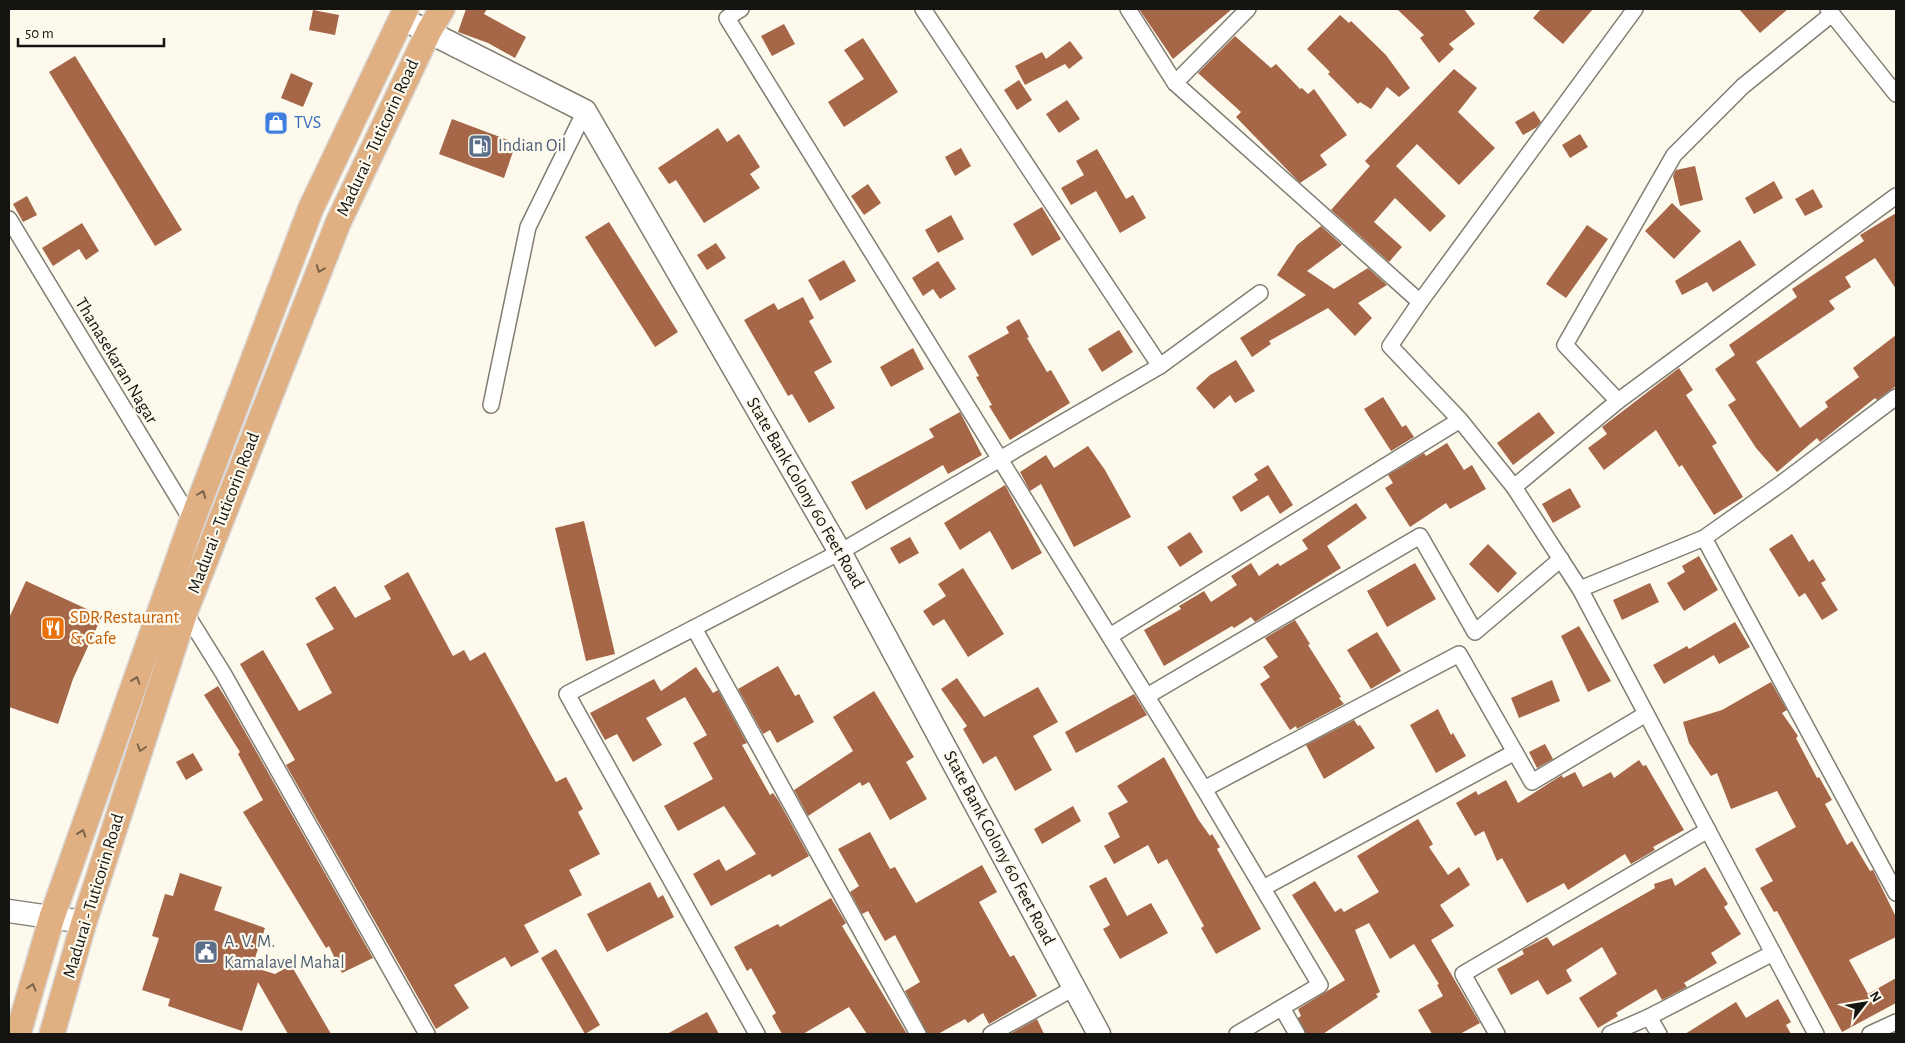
<svg xmlns="http://www.w3.org/2000/svg" width="1905" height="1043" viewBox="0 0 1905 1043" font-family="'Alegreya Sans',sans-serif">
<rect width="100%" height="100%" fill="#fdfaed"/>
<g fill="#a66648">
<path d="M466,9H487L484,14L526,37L515,58L488,43L458,32Z"/>
<path d="M1139,9H1232L1173,59Z"/>
<path d="M1397,9H1464L1475,24L1449,44L1454,49L1439,63L1420,38L1424,35Z"/>
<path d="M1541,9H1593L1563,44L1533,18Z"/>
<path d="M1739,9H1788L1760,33Z"/>
<path d="M313,10L339,15L335,35L309,30Z"/>
<path d="M1340,15L1349,23L1351,21L1386,55L1410,88L1399,97L1387,87L1371,109L1360,102L1358,104L1328,74L1330,72L1307,49Z"/>
<path d="M784,24L795,44L772,56L761,36Z"/>
<path d="M1235,36L1271,68L1276,64L1300,89L1302,88L1308,94L1314,89L1347,135L1320,155L1327,165L1300,183L1236,117L1241,112L1198,73Z"/>
<path d="M863,38L898,92L844,127L828,102L864,79L844,50Z"/>
<path d="M1070,41L1083,58L1069,69L1065,64L1025,85L1015,66L1042,52L1046,59Z"/>
<path d="M75,56L182,230L155,246L49,72Z"/>
<path d="M1454,69L1477,88L1458,112L1495,148L1459,185L1417,144L1396,166L1446,216L1430,232L1395,198L1374,222L1402,247L1389,262L1331,210L1370,166L1365,161Z"/>
<path d="M291,73L313,83L303,107L281,98Z"/>
<path d="M1019,80L1032,100L1017,110L1004,90Z"/>
<path d="M1067,100L1080,119L1059,133L1046,114Z"/>
<path d="M1534,111L1541,122L1537,127L1523,135L1515,122Z"/>
<path d="M452,119L516,143L504,178L439,154Z"/>
<path d="M718,128L727,142L739,134L760,167L750,174L760,188L704,223L676,180L669,184L658,168Z"/>
<path d="M1580,134L1588,147L1570,158L1562,145Z"/>
<path d="M961,148L971,166L955,176L945,157Z"/>
<path d="M1097,149L1126,199L1133,195L1146,218L1120,233L1096,191L1071,205L1061,188L1084,175L1076,161Z"/>
<path d="M1695,166L1703,200L1680,206L1673,176L1676,170Z"/>
<path d="M1774,181L1783,198L1754,214L1745,198Z"/>
<path d="M868,184L881,203L864,215L851,196Z"/>
<path d="M1813,189L1823,207L1805,216L1795,199Z"/>
<path d="M27,196L37,215L23,222L13,204Z"/>
<path d="M1672,203L1701,231L1674,259L1645,231Z"/>
<path d="M1042,207L1061,239L1032,256L1013,224Z"/>
<path d="M1896,213V289L1875,258L1845,277L1851,287L1829,301L1835,309L1756,362L1800,428L1828,407L1825,402L1859,377L1853,368L1896,335V386L1877,400L1875,398L1820,442L1817,438L1777,472L1756,448L1728,405L1736,400L1715,369L1735,355L1729,345L1797,297L1792,289L1864,241L1860,235Z"/>
<path d="M951,215L964,239L938,253L925,230Z"/>
<path d="M609,222L678,332L655,347L585,237Z"/>
<path d="M82,223L99,251L86,260L79,249L53,266L42,248Z"/>
<path d="M1587,225L1608,239L1566,298L1546,284Z"/>
<path d="M1321,226L1342,245L1307,271L1334,289L1368,268L1387,285L1358,303L1372,318L1355,336L1328,308L1269,341L1271,344L1252,357L1240,338L1306,295L1277,275L1297,245Z"/>
<path d="M1740,240L1756,265L1713,292L1707,282L1682,295L1675,281Z"/>
<path d="M716,243L726,258L707,270L697,255Z"/>
<path d="M844,260L856,281L820,301L808,280Z"/>
<path d="M938,261L956,289L940,299L933,289L923,296L912,278Z"/>
<path d="M803,297L814,318L809,321L832,362L814,372L835,408L809,423L792,394L788,396L744,320L774,303L778,310Z"/>
<path d="M1019,319L1029,337L1027,338L1047,372L1051,370L1070,403L1010,440L989,406L992,405L976,377L979,376L968,356L1009,333L1006,327Z"/>
<path d="M1119,330L1133,352L1102,372L1088,349Z"/>
<path d="M913,348L924,369L891,387L880,367Z"/>
<path d="M1236,360L1255,391L1235,403L1230,395L1214,409L1196,388L1210,375Z"/>
<path d="M1679,368L1693,390L1686,395L1717,443L1712,446L1743,497L1714,515L1682,465L1679,467L1656,430L1604,470L1588,448L1607,434L1602,427Z"/>
<path d="M1383,397L1402,427L1406,425L1414,437L1391,451L1364,409Z"/>
<path d="M960,412L982,455L948,474L943,465L866,510L851,482L934,437L929,429Z"/>
<path d="M1539,412L1555,433L1513,465L1497,443Z"/>
<path d="M1447,443L1464,470L1472,465L1486,489L1450,509L1446,503L1410,527L1385,488L1393,483L1388,475L1424,453L1426,456Z"/>
<path d="M1088,446L1105,470L1131,517L1074,547L1041,484L1030,491L1020,472L1046,455L1054,468Z"/>
<path d="M1268,465L1293,505L1280,514L1268,495L1241,512L1232,497L1258,480L1254,474Z"/>
<path d="M1005,485L1042,553L1012,570L990,531L960,550L944,523Z"/>
<path d="M1570,488L1581,507L1553,523L1542,504Z"/>
<path d="M1356,503L1367,518L1327,546L1341,568L1255,622L1251,617L1234,628L1232,626L1164,666L1144,630L1181,609L1179,606L1204,591L1211,602L1237,585L1231,576L1251,563L1259,576L1278,563L1280,566L1308,549L1302,540Z"/>
<path d="M584,521L615,654L586,661L555,528Z"/>
<path d="M1190,532L1203,552L1180,567L1167,547Z"/>
<path d="M1792,534L1809,562L1813,559L1826,580L1821,583L1838,610L1822,620L1805,593L1799,597L1769,549Z"/>
<path d="M910,537L919,553L899,564L890,548Z"/>
<path d="M1488,544L1517,573L1498,593L1469,564Z"/>
<path d="M1699,556L1718,590L1684,611L1667,583L1685,572L1682,566Z"/>
<path d="M1415,563L1436,599L1387,627L1367,591Z"/>
<path d="M963,568L1004,634L968,657L944,619L933,626L923,611L946,596L938,584Z"/>
<path d="M408,572L453,656L464,650L470,661L485,652L556,782L566,777L583,809L578,812L600,854L569,870L582,895L524,925L539,952L511,967L505,957L454,985L469,1008L436,1029L286,765L295,760L240,664L263,650L299,711L332,693L306,644L334,629L315,598L335,586L355,618L391,599L384,586Z"/>
<path d="M26,581L102,616L73,679L58,724L9,707V618Z"/>
<path d="M1650,583L1659,602L1622,620L1613,600Z"/>
<path d="M1295,620L1310,644L1308,645L1341,697L1339,698L1344,704L1297,729L1296,726L1290,730L1260,684L1270,677L1263,667L1278,657L1265,638Z"/>
<path d="M1735,622L1750,647L1719,664L1714,655L1664,684L1653,665L1687,646L1689,649Z"/>
<path d="M1579,626L1611,681L1588,692L1561,636Z"/>
<path d="M1377,632L1401,671L1371,689L1347,650Z"/>
<path d="M778,666L795,696L799,694L814,722L777,743L770,730L763,734L738,689Z"/>
<path d="M696,667L713,693L718,690L747,743L742,745L770,795L773,793L778,800L809,856L772,877L770,874L711,906L693,874L719,859L726,871L756,854L724,806L678,831L664,806L713,779L693,743L707,735L685,697L646,718L662,745L633,762L617,734L605,740L590,713L654,679L661,691Z"/>
<path d="M957,678L984,717L1038,687L1058,722L1033,736L1052,770L1015,791L996,756L983,764L963,729L967,726L941,689Z"/>
<path d="M1552,680L1560,701L1519,718L1511,698Z"/>
<path d="M1771,682L1787,710L1782,713L1798,736L1796,738L1817,778L1819,777L1832,800L1825,804L1847,845L1852,841L1870,871L1873,870L1896,917V937L1849,960L1868,994L1896,978V1003L1842,1032L1777,911L1774,912L1760,888L1773,881L1755,849L1796,827L1777,791L1731,809L1717,773L1711,776L1689,743L1683,722L1722,710Z"/>
<path d="M218,686L227,700L373,958L342,973L329,946L326,948L243,812L263,800L238,754L240,752L204,695Z"/>
<path d="M874,691L914,757L906,762L927,799L890,820L869,782L862,786L860,782L808,816L794,790L853,751L833,717Z"/>
<path d="M1134,694L1147,715L1076,753L1065,732Z"/>
<path d="M1438,709L1451,735L1453,733L1466,756L1436,773L1410,725Z"/>
<path d="M1354,720L1358,726L1360,725L1375,748L1324,779L1306,745Z"/>
<path d="M1545,744L1553,759L1537,768L1529,752Z"/>
<path d="M193,753L203,770L186,780L176,762Z"/>
<path d="M1164,757L1198,819L1210,836L1212,834L1220,847L1217,849L1261,929L1216,954L1201,928L1204,926L1167,859L1158,864L1148,845L1114,864L1104,846L1120,837L1108,813L1128,802L1117,786Z"/>
<path d="M1639,760L1643,766L1646,765L1684,830L1653,847L1655,850L1631,864L1625,854L1568,890L1564,883L1527,903L1502,858L1497,861L1484,831L1475,836L1456,803L1476,791L1478,795L1506,780L1518,803L1562,775L1563,778L1575,772L1583,787L1611,772L1614,778Z"/>
<path d="M1073,806L1081,821L1042,844L1034,829Z"/>
<path d="M1418,819L1433,844L1429,847L1448,875L1459,867L1470,885L1440,905L1454,926L1431,940L1480,1023L1460,1034H1432L1418,1010L1443,996L1437,985L1439,984L1414,944L1390,959L1369,923L1355,930L1380,992L1376,994L1378,997L1323,1034H1306L1298,1018L1301,1016L1298,1009L1345,980L1292,895L1315,881L1335,912L1341,908L1344,912L1379,892L1357,856Z"/>
<path d="M870,832L890,869L895,867L916,903L982,865L997,892L979,902L1010,957L1014,955L1037,996L989,1024L983,1013L968,1023L965,1019L938,1034H927L905,991L920,982L895,935L885,941L868,911L862,914L850,892L859,886L838,849Z"/>
<path d="M1705,867L1728,904L1724,907L1741,934L1711,953L1717,963L1684,983L1687,987L1662,1000L1656,989L1616,1013L1618,1016L1598,1028L1579,998L1617,974L1602,947L1566,970L1572,981L1547,995L1538,980L1511,995L1497,969L1524,954L1522,950L1547,937L1553,946L1655,888L1654,884L1672,878L1675,886Z"/>
<path d="M180,873L222,887L214,910L265,928L252,967L275,974L291,965L331,1034H288L258,982L242,1031L168,1006L170,999L142,990L159,938L152,936L165,894L173,896Z"/>
<path d="M1106,877L1127,916L1151,903L1168,933L1120,959L1103,929L1110,925L1089,886Z"/>
<path d="M650,882L658,898L663,895L674,917L607,952L587,914Z"/>
<path d="M831,898L846,923L842,926L907,1034H867L849,1007L803,1034H782L772,1016L776,1013L751,968L747,971L734,947L778,924L780,927Z"/>
<path d="M556,949L600,1025L585,1034L541,958Z"/>
<path d="M1778,999L1791,1022L1786,1025L1791,1034H1685L1736,1002L1746,1018Z"/>
<path d="M707,1012L719,1034H667Z"/>
<path d="M1037,1019L1044,1034H1010Z"/>
</g>
<g fill="none" stroke-linecap="round" stroke-linejoin="round">
<g stroke="#807d72" stroke-width="18">
<g id="street">
<path d="M741,9L727,18L1204,789L1459,654L1532,782L1646,714"/>
<path d="M923,9L1160,366"/>
<path d="M1128,9L1175,83L1420,302"/>
<path d="M1635,9L1420,302L1390,346L1460,420L1514,487L1580,589L1816,1034"/>
<path d="M1828,9L1896,94"/>
<path d="M1175,83L1248,9"/>
<path d="M9,219L192,521"/>
<path d="M1618,401L1565,345L1674,155L1743,86L1832,14"/>
<path d="M491,405L528,227L585,111"/>
<path d="M1514,487L1618,401L1896,196"/>
<path d="M1704,538L1896,893"/>
<path d="M1580,589L1704,538L1782,483L1896,397"/>
<path d="M185,612L223,673L427,1034"/>
<path d="M694,628L918,1034"/>
<path d="M1110,636L1460,420"/>
<path d="M1147,696L1420,536L1475,632L1561,559"/>
<path d="M1204,789L1320,985L1237,1034"/>
<path d="M1263,888L1515,752"/>
<path d="M1282,1008L1297,1034"/>
<path d="M1649,1017L1773,953"/>
<path d="M757,1034L567,694L840,552L1160,366L1260,293"/>
<path d="M991,1034L1074,988"/>
<path d="M1497,1034L1463,974L1708,830"/>
<path d="M1610,1034L1649,1017L1659,1034"/>
<path d="M1870,1034L1896,1022"/>
</g>
</g>
<g stroke="#807d72" stroke-width="25">
<g id="secondary">
<path d="M401,18L585,111L840,552L1099,1034"/>
<path d="M9,911L84,922"/>
</g>
</g>
<g stroke="#dad9d9" stroke-width="28">
<g id="primary">
<path d="M18,1034L52,917L192,521L311,208L406,9"/>
<path d="M52,1034L84,922L185,612L338,223L429,31L442,9"/>
</g>
</g>
<use href="#street" stroke="#fff" stroke-width="15"/>
<use href="#secondary" stroke="#fff" stroke-width="22"/>
<use href="#primary" stroke="#e0af82" stroke-width="25"/>
</g>
<defs><path id="oneway-chevron" d="M-2-3.5L2.5 0L-2 3.5" fill="none" stroke-width="1.6" stroke-linecap="round" stroke-linejoin="round" transform="scale(1.25)"/></defs>
<g stroke="#7a6249">
<use href="#oneway-chevron" transform="translate(320 269) rotate(111)"/>
<use href="#oneway-chevron" transform="translate(202 494) rotate(-69)"/>
<use href="#oneway-chevron" transform="translate(136 680) rotate(-71)"/>
<use href="#oneway-chevron" transform="translate(141 748) rotate(108)"/>
<use href="#oneway-chevron" transform="translate(82 833) rotate(-71)"/>
<use href="#oneway-chevron" transform="translate(32 987) rotate(-74)"/>
</g>
<defs>
<g id="shop-square" transform="scale(1.25)"><rect x="-9" y="-9" width="18" height="18" rx="4" fill="#3f7fe0" stroke="#fdfaed"/><path d="M-5-2.5h2.3a2.7 3.5 0 0 1 5.4 0H5L5.5 6h-11ZM-1.5-2.5h3a1.5 2.3 0 0 0-3 0Z" fill="#fff"/></g>
<g id="fuel-square" transform="scale(1.25)"><rect x="-9" y="-9" width="18" height="18" rx="4" fill="#5c6f8a" stroke="#fdfaed"/><path d="M-5.5-6h7V0h2V4h1.3V-2.5L3-4.5l.8-.8L6-3V5H2.5V1h-1V6h-7ZM-4.2-4.7v3.2H.2V-4.7Z" fill="#fff"/></g>
<g id="restaurant-square" transform="scale(1.25)"><rect x="-9" y="-9" width="18" height="18" rx="4" fill="#e8710a" stroke="#fdfaed"/><path d="M-5-6h1v4h1v-4h1v4h1v-4h1v5L-1.5 .5V6h-2V.5L-5-1ZM5-6V6H3V1.5H1.5Q1.5-4 5-6Z" fill="#fff"/></g>
<g id="civic-square" transform="scale(1.25)"><rect x="-9" y="-9" width="18" height="18" rx="4" fill="#5c6f8a" stroke="#fdfaed"/><path d="M-.6-6.5H3V-4.5H.6V-3L4-1V1h2V6H-6V1h2V-1L-.6-3ZM-1.2 2.5V6h2.4V2.5Z" fill="#fff"/></g>
</defs>
<g fill-rule="evenodd">
<use href="#shop-square" x="276" y="123"/>
<use href="#fuel-square" x="480" y="146"/>
<use href="#restaurant-square" x="53" y="628"/>
<use href="#civic-square" x="206" y="952"/>
</g>
<g text-anchor="middle" dominant-baseline="central" stroke-width="4.5" stroke-linejoin="round" paint-order="stroke">
<g font-size="18" fill="#366cbe" stroke="#fdfaed" text-anchor="start">
<text x="294" y="123">TVS</text>
</g>
<g font-size="18" fill="#151410" stroke="#fdfaed">
<text transform="translate(378 138) rotate(-65)">Madurai - Tuticorin Road</text>
<text transform="translate(116 361) rotate(59)">Thanasekaran Nagar</text>
<text transform="translate(805 493) rotate(60)">State Bank Colony 60 Feet Road</text>
<text transform="translate(224 513) rotate(-69)">Madurai - Tuticorin Road</text>
<text transform="translate(999 848) rotate(62)">State Bank Colony 60 Feet Road</text>
<text transform="translate(94 896) rotate(-73)">Madurai - Tuticorin Road</text>
</g>
<g font-size="18" fill="#4e5e75" stroke="#fdfaed" text-anchor="start">
<text x="498" y="146">Indian Oil</text>
<text x="224" y="942">A. V. M.<tspan x="224" dy="21">Kamalavel Mahal</tspan></text>
</g>
<g font-size="18" fill="#c56008" stroke="#fdfaed" text-anchor="start">
<text x="70" y="618">SDR Restaurant<tspan x="70" dy="21">&amp; Cafe</tspan></text>
</g>
</g>
<rect width="1905" height="1043" fill="none" stroke="#151410" stroke-width="20"/>
<g transform="translate(1865 1003) rotate(59)" stroke="#fdfaed" stroke-width="4" paint-order="stroke">
<path d="M0-4L9 19L0 12L-9 19Z" fill="#151410"/>
<text y="-8" font-size="14" font-weight="bold" text-anchor="middle" fill="#151410">N</text>
</g>
<path d="M18 38v8h146v-8" fill="none" stroke="#151410" stroke-width="2.5"/>
<text x="25" y="38" font-size="15" fill="#151410" stroke="#fdfaed" stroke-width="4" paint-order="stroke">50 m</text>
</svg>
